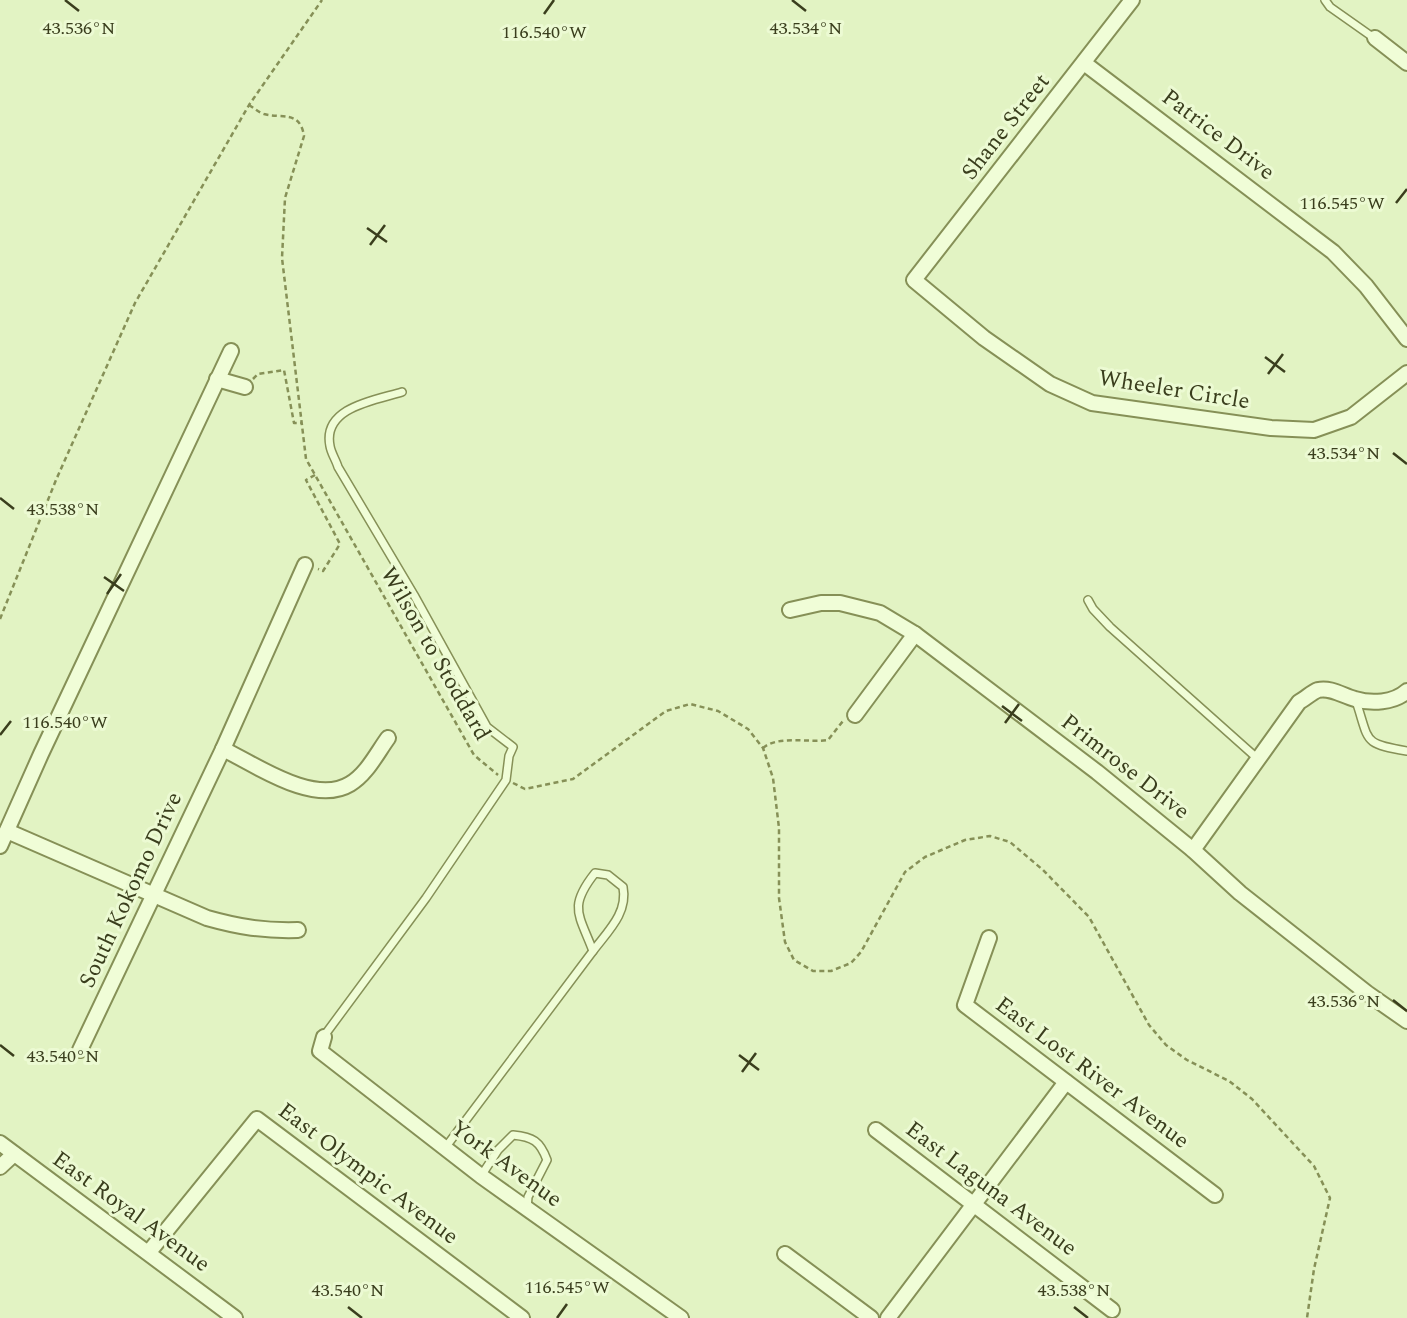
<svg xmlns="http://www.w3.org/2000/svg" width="1407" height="1318" viewBox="0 0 1407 1318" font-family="Spectral,serif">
<rect width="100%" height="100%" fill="#e2f3c3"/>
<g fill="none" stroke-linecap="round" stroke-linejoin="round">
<g stroke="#869057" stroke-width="10">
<g id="service">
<path d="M1325,0L1330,7L1374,38"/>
<path d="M1088,600L1093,609L1110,627L1258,759"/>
<path d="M1356,701C1370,743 1362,743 1407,751"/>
<path d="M595,873L608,875L623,887C628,913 608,931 593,951C579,914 568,907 595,873Z"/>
<path d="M324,1036L426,898L506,780L509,756L513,747L487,727L414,595L338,467C336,460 331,453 330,446C322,407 376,400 402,392"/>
<path d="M445,1148L593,951"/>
<path d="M481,1176L498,1150L513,1135C533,1137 540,1141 547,1160L528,1197L527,1208"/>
</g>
</g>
<g stroke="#869057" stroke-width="18">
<g id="minor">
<path d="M1132,0L914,280L984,338L1050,384L1092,403L1271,428L1314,430L1351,417L1407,373"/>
<path d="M1375,38L1407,63"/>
<path d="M1084,63L1333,252L1366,286L1407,339"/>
<path d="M217,379L245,387"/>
<path d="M790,610L821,603H840L880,613L915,634L1097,772L1193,850L1240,893L1367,993L1407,1021"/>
<path d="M855,715L915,634"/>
<path d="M223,749C256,765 314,806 350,784C367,774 377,753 388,738"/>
<path d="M7,831L207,918C239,927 264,931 298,930"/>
<path d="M0,846L41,754L231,351"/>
<path d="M1193,850L1299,702C1305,699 1312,692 1318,690C1331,687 1343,696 1355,699C1371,704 1394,703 1407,691"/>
<path d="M989,938L965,1005L1215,1195"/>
<path d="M324,1037L320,1051L481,1176L681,1318"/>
<path d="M80,1050L223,749L305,565"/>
<path d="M876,1130L1112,1310"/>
<path d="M0,1143L235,1318"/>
<path d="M0,1167L14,1154"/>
<path d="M149,1252L257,1119L522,1318"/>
<path d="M785,1254L871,1318"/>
<path d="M888,1318L1066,1082"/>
</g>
</g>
<g stroke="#869057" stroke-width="2.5" stroke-dasharray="5 3.5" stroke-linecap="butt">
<path d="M249,105C254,108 258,112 264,114C282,119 300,110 304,136L285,198L282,258L306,459L474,755L498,775"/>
<path d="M253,379L258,374L284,370L294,423H302"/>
<path d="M315,475L306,480L340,544L323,571L318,569"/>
<path d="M0,619L56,480L135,303L249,105L322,0"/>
<path d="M763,748C778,735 809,743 828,740L843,721"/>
<path d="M513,783L525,789L573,779L666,711L690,704L718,711L748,729L763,748L773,778L779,828V898L785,942L794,960L813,971H831L851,963L861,952L905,872L925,857L965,840L990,836L1010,842L1043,870L1089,917L1149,1025L1166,1045L1187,1060L1229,1081L1252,1099L1314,1166L1330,1198L1314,1269L1307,1318"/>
</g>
<use href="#service" stroke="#f0fdd7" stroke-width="7"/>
<use href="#minor" stroke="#f0fdd7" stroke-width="14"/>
</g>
<path fill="none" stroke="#3a3e1d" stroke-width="2.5" d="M65,0L79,11M792,0L806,11M544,14L554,0M1396,203L1407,189M367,228L387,242M370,245L385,225M1265,357L1285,372M1268,374L1283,354M1393,453L1407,464M0,498L14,509M104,577L124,591M107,594L121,574M1002,706L1022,721M1005,723L1019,704M0,735L11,721M1393,1000L1407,1011M0,1045L14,1056M739,1055L759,1070M742,1072L756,1053M348,1307L362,1318M1074,1307L1088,1318M557,1318L567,1304"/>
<g text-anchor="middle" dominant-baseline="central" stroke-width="6" stroke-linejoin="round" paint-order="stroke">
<g font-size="23" fill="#3a3e1d" stroke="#ecfad3">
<text transform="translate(1006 127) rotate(-52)">Shane Street</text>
<text transform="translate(1218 135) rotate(37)">Patrice Drive</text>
<text transform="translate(1174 390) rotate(9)">Wheeler Circle</text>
<text transform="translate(435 654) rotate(60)">Wilson to Stoddard</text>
<text transform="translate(1125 767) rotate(38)">Primrose Drive</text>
<text transform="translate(131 890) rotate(-65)">South Kokomo Drive</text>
<text transform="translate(1092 1073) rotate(37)">East Lost River Avenue</text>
<text transform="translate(506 1164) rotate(36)">York Avenue</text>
<text transform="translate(368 1174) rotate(37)">East Olympic Avenue</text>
<text transform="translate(991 1189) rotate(37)">East Laguna Avenue</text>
<text transform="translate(131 1212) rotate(36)">East Royal Avenue</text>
</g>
</g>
<g font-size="18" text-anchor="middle" fill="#3a3e1d" stroke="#ecfad3" stroke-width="6" stroke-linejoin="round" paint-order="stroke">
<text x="79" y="34">43.536°N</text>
<text x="806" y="34">43.534°N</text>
<text x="544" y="38">116.540°W</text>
<text x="1342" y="209">116.545°W</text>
<text x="1344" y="459">43.534°N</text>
<text x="63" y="515">43.538°N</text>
<text x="65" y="728">116.540°W</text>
<text x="1344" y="1007">43.536°N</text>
<text x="63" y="1062">43.540°N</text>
<text x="567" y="1293">116.545°W</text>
<text x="348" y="1296">43.540°N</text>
<text x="1074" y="1296">43.538°N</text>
</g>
</svg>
